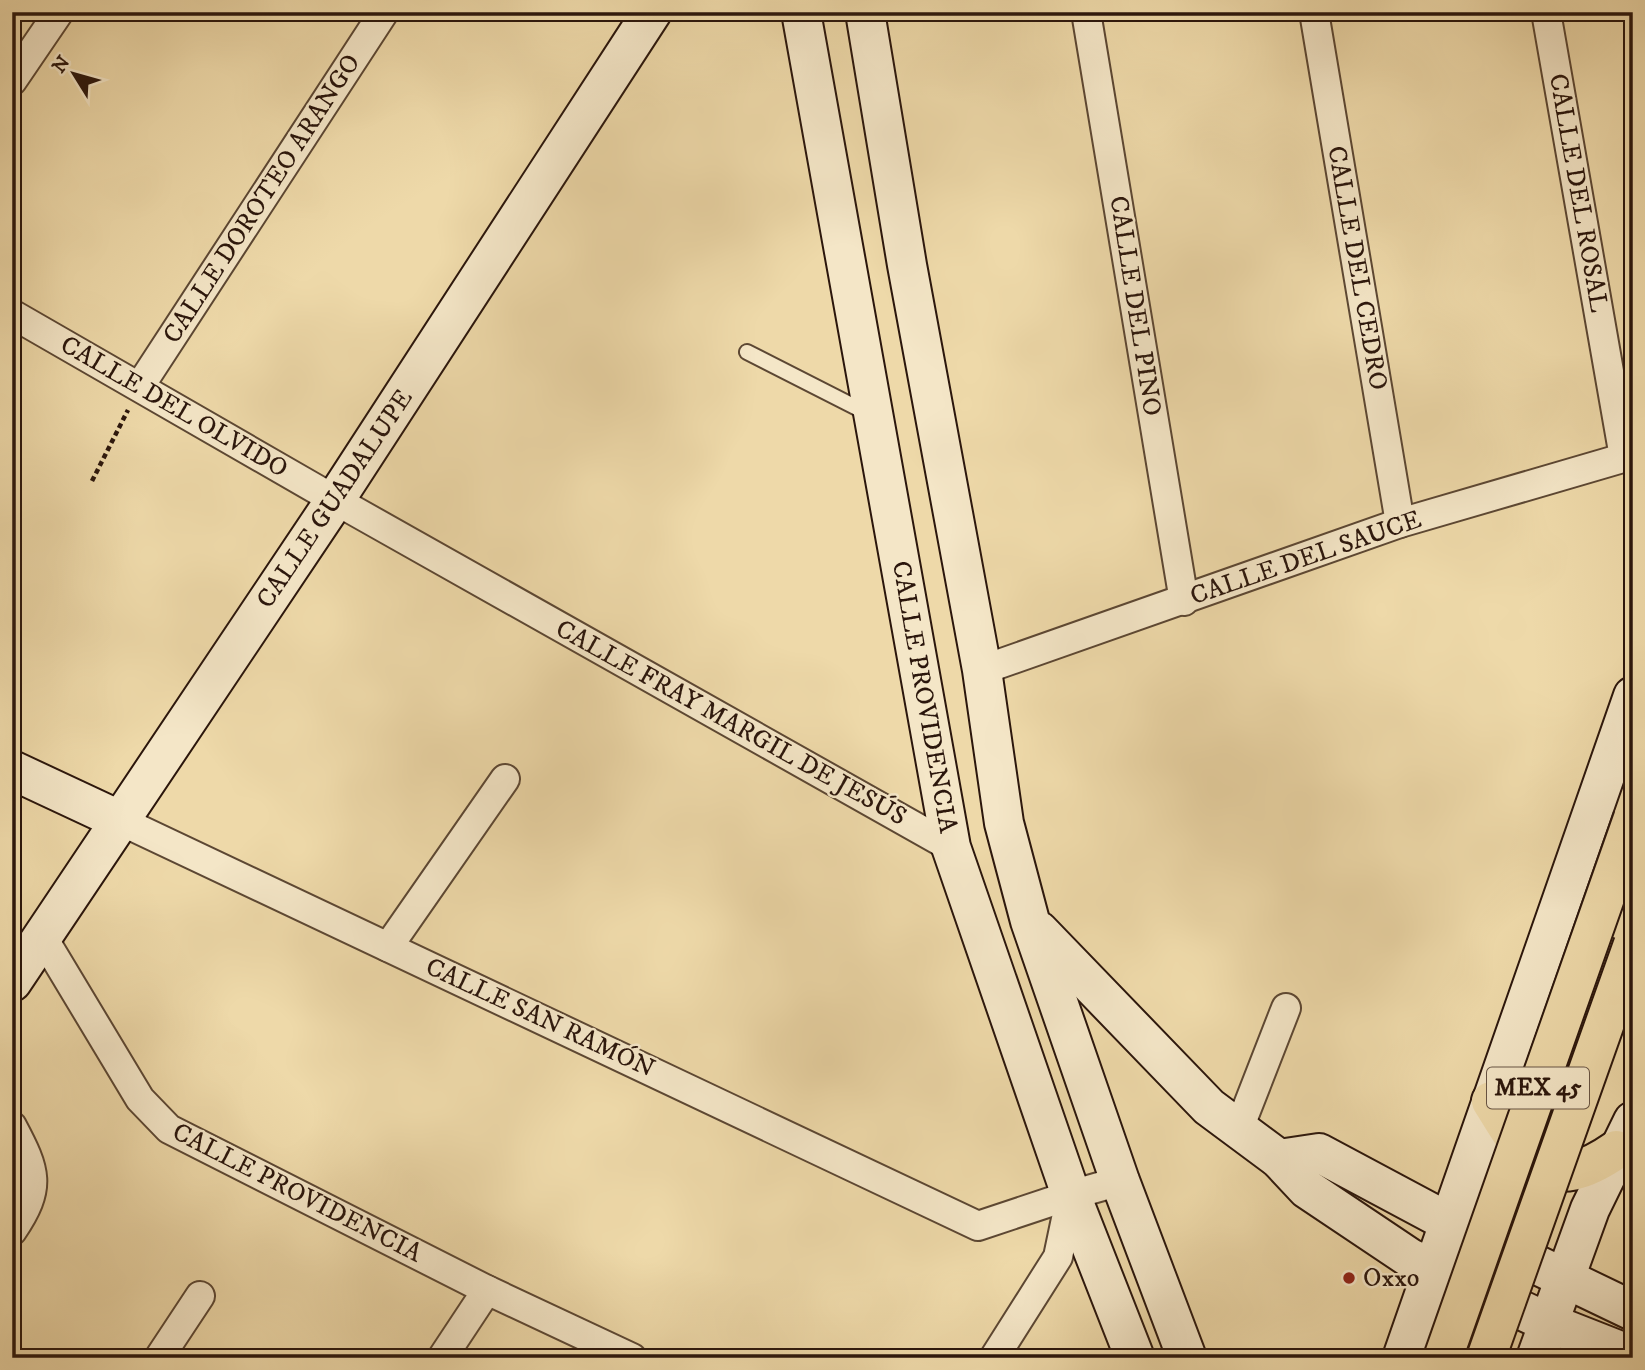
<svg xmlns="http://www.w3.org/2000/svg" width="1645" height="1370" viewBox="0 0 1645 1370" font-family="'IM FELL DW Pica',serif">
<rect width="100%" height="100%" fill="#eed9a9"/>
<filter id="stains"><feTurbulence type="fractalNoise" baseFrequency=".00286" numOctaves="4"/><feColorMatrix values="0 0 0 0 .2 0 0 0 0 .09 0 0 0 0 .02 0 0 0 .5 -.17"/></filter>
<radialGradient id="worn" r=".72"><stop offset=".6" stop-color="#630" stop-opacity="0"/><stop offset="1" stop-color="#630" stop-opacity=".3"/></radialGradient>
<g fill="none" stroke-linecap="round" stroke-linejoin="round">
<g stroke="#5c4733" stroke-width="18">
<path id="lane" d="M747,352L867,413"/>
</g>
<g stroke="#5c4733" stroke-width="32">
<g id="street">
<path d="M1086,12L1184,601"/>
<path d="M1314,12L1400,523"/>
<path d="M1546,12L1624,457"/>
<path d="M12,81L59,12"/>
<path d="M12,314L335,500L951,847"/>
<path d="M140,386L384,12"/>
<path d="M982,670L1400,523L1633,455"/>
<path d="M119,820L978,1226L1071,1195"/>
<path d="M42,936L140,1099L169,1129L487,1290L632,1358"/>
<path d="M388,947L505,779"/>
<path d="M12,1126C36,1171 42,1187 12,1231"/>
<path d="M1238,1131L1286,1008"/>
<path d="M159,1358L200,1296"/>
<path d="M442,1358L487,1290"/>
<path d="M994,1358L1058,1257L1071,1195L1120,1181"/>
</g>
</g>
<g stroke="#2b160c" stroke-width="42">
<g id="secondary">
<path d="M801,12L951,847L1071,1195L1135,1358"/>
<path d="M865,12L907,265L982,670L1004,823L1030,921L1120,1181L1187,1358"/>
<path d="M12,770L119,820"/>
<path d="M1039,931L1209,1107L1279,1159L1307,1189L1410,1258L1549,1323L1633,1356"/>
<path d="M12,982L335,500L652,12"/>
<path d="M1279,1159L1319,1153L1450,1223L1633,1311"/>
<path d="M1402,1358L1633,696"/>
<path d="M1536,1358L1590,1209L1633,1121"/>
</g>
</g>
<g stroke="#2b160c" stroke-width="42">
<path id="primary" d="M1491,1101C1527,1160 1547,1198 1616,1150"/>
</g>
<path stroke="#2b160c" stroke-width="4.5" stroke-dasharray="5 3.5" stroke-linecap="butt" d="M92,481L128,410"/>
<use href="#lane" stroke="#f4e6c7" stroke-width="14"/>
<use href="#street" stroke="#f4e6c7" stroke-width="28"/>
<use href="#secondary" stroke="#f4e6c7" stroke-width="38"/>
<use href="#primary" stroke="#eed9a9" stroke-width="38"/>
<g stroke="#2b160c" stroke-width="42" stroke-linecap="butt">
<g id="primary-bridge">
<path d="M1443,1358L1633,818"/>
<path d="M1486,1358L1633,944"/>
</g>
</g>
<use href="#primary-bridge" stroke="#eed9a9" stroke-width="38"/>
</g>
<circle fill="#8f2418" stroke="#f4e6c7" stroke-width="2.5" cx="1349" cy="1278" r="7"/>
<g text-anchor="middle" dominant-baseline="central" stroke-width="5" stroke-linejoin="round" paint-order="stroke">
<rect fill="#f4e6c7" stroke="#675444" stroke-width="2" x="1487" y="1067.5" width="102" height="41" rx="5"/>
<g font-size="24" font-weight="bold" fill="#2b160c">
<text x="1538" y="1088">MEX 45</text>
</g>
<g font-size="26" fill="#2b160c" stroke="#f4e6c7">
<text transform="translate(1578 193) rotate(80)">CALLE DEL ROSAL</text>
<text transform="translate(262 199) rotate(-57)">CALLE DOROTEO ARANGO</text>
<text transform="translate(1357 268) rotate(80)">CALLE DEL CEDRO</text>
<text transform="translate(1135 306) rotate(81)">CALLE DEL PINO</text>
<text transform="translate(174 407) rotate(30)">CALLE DEL OLVIDO</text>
<text transform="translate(335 499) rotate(-56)">CALLE GUADALUPE</text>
<text transform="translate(1306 558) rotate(-19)">CALLE DEL SAUCE</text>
<text transform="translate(924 697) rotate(80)">CALLE PROVIDENCIA</text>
<text transform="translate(731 723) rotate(29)">CALLE FRAY MARGIL DE JESÚS</text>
<text transform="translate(540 1018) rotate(25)">CALLE SAN RAMÓN</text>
<text transform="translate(297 1193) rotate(27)">CALLE PROVIDENCIA</text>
</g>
<g font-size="26" fill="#2b160c" stroke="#f4e6c7" text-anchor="start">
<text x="1363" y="1278">Oxxo</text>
</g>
</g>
<rect width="1645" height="1370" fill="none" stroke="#eed9a9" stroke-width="42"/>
<rect x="14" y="14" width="1617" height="1342" fill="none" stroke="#2b160c" stroke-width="3.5"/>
<rect x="21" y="21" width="1603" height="1328" fill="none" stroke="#2b160c" stroke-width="2"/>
<g transform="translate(74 74) rotate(307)" stroke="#f4e6c7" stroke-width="5" paint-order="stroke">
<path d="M0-5L12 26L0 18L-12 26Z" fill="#2b160c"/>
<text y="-10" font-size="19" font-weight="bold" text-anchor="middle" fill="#2b160c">N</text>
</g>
<rect width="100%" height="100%" filter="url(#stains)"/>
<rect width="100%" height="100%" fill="url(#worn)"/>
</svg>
